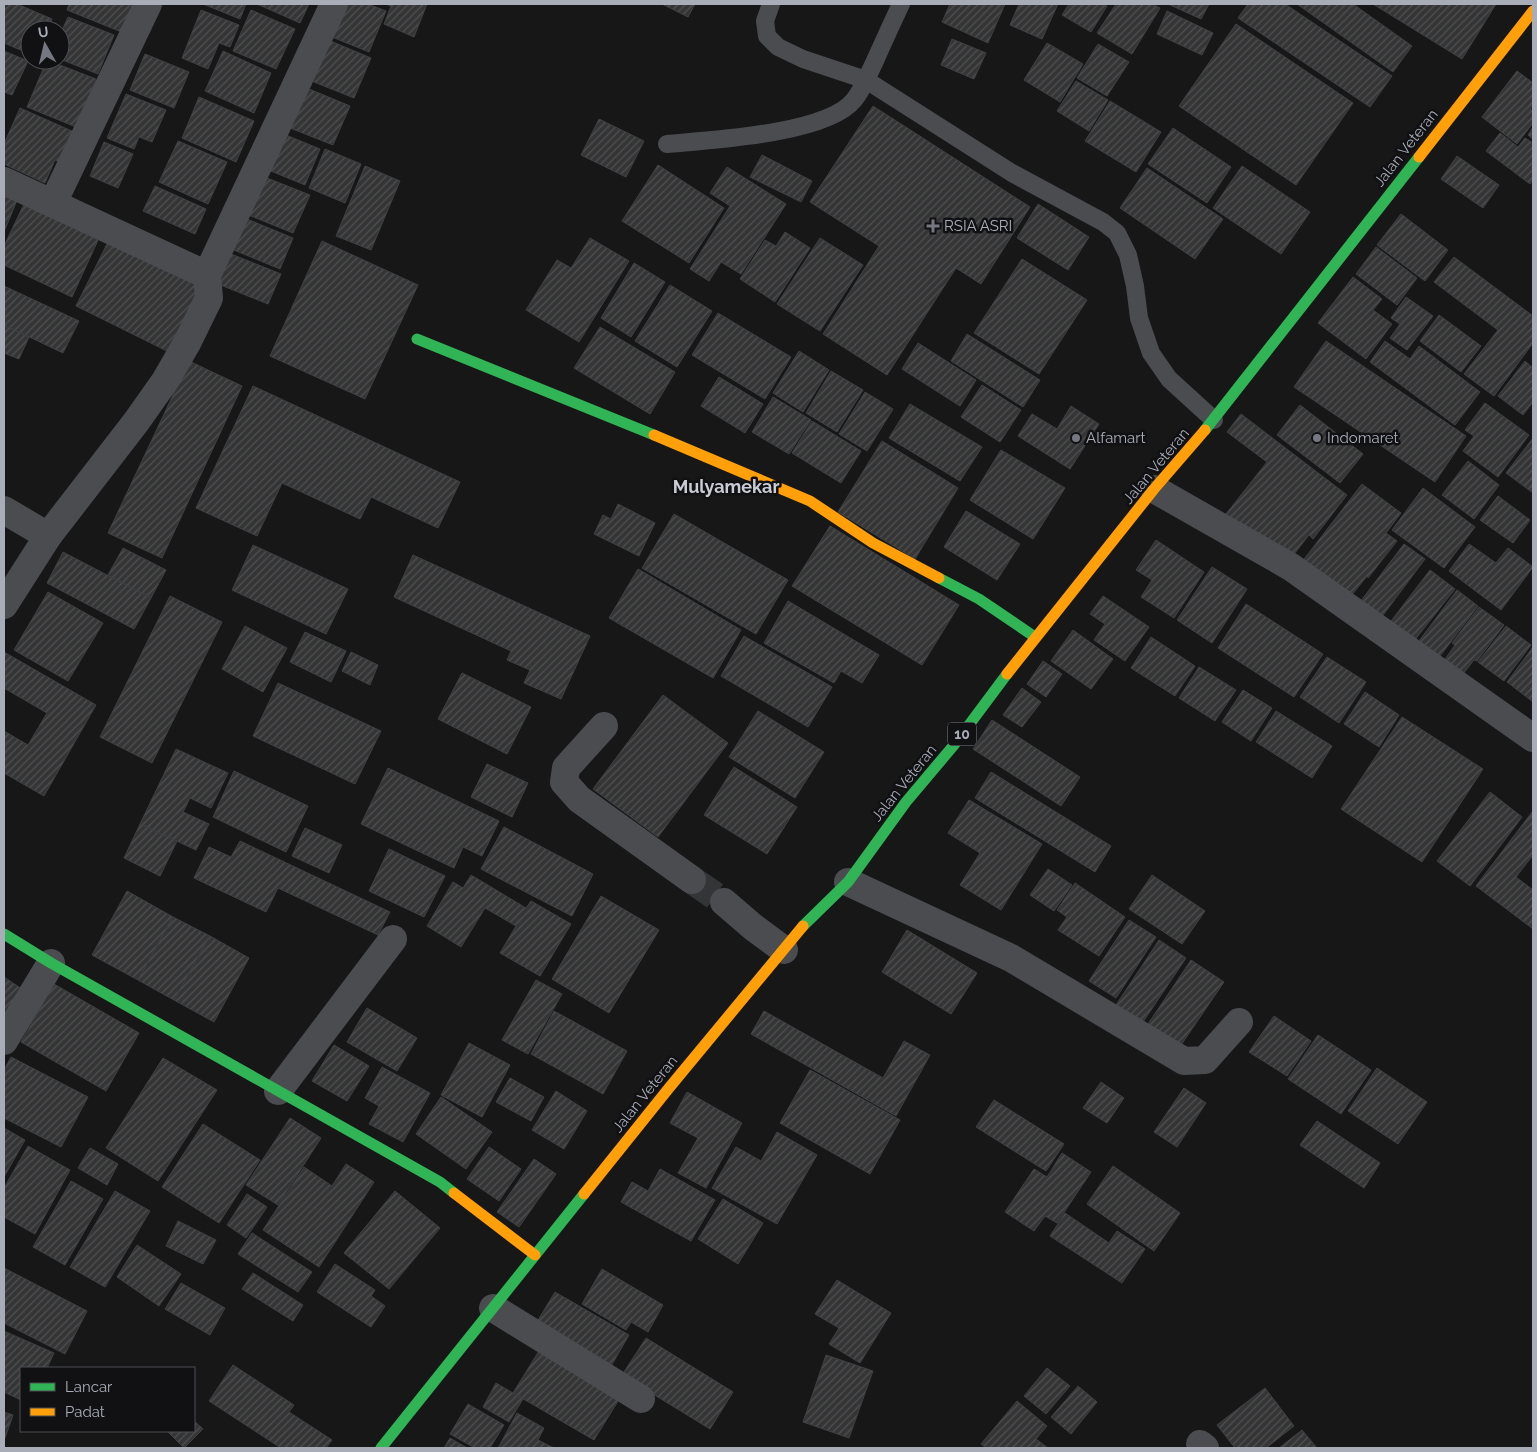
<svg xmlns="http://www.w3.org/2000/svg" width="1537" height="1452" viewBox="0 0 1537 1452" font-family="Raleway,sans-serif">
<defs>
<pattern id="building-hatch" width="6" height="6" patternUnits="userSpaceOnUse" patternTransform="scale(1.25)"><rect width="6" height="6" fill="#353536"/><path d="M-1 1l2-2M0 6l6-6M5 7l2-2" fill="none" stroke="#4f5051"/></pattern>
</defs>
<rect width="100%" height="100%" fill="#171717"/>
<g fill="url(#building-hatch)" stroke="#3f4043">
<path d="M4,4H17L52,19L47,30H30V54L4,43Z"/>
<path d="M69,4H137L124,33L67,10Z"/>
<path d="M203,4H246L240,19Z"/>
<path d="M257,4H309L300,23Z"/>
<path d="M340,4H368L386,11L369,52L327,35Z"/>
<path d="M385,4H427L414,37L384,24L391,6Z"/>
<path d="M662,4H695L688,17Z"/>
<path d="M950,4H1005L988,43L942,22Z"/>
<path d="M1019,4H1058L1042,39L1010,25Z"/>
<path d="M1069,4H1103L1107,6L1091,32L1062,15Z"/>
<path d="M1116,4H1152L1160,8L1132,54L1097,33Z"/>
<path d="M1168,4H1209L1201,19Z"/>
<path d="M1248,4H1285L1392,76L1370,107L1238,18Z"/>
<path d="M1297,4H1353L1412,46L1393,72Z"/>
<path d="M1373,4H1496L1462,59Z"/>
<path d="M201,10L239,25L230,47L219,43L208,69L182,58Z"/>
<path d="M251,10L295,29L276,69L233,51Z"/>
<path d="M1167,11L1213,33L1202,55L1157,34Z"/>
<path d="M68,17L114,35L98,74L60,59V35Z"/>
<path d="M1236,24L1353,103L1296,185L1179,106Z"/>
<path d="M321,37L371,58L354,98L304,78Z"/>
<path d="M952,39L986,53L974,79L941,65Z"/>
<path d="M1047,43L1083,64L1060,102L1024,80Z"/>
<path d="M1098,44L1129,62L1107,96L1077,78Z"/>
<path d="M4,51L28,61L12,95L4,92Z"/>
<path d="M223,51L271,73L254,113L205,91Z"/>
<path d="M145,54L189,72L174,108L130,90Z"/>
<path d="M47,60L96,79L76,127L27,107Z"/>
<path d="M1517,71L1533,83V105L1530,109L1533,111V123L1517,144L1482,117Z"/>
<path d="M1076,81L1108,100L1089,131L1057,111Z"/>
<path d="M302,86L350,106L333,145L285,126Z"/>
<path d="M126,94L166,110L152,142L139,137L134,149L107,138Z"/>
<path d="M199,97L254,121L236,162L182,138Z"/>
<path d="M1110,101L1161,132L1136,172L1085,141Z"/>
<path d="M873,106L1030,207L981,284L956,268L887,375L823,334L879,246L810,202Z"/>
<path d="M20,108L74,132L60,162L55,160L45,183L4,164V144Z"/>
<path d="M599,119L644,141L626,177L581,155Z"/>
<path d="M1533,127V139L1528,135Z"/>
<path d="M1173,128L1231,167L1207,203L1148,164Z"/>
<path d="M281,133L320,149L305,185L266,169Z"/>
<path d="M1500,133L1518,147L1525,138L1533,143V180L1530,184L1486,151Z"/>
<path d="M178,141L227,162L208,204L159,182Z"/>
<path d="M104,142L133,154L118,188L90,176Z"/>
<path d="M325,149L361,164L345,203L309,188Z"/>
<path d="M762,155L812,181L801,202L750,177Z"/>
<path d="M1457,156L1499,185L1483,208L1441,179Z"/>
<path d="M658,165L724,208L689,263L622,221Z"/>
<path d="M365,166L400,181L371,250L336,236Z"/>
<path d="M1242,166L1310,212L1281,254L1213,208Z"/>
<path d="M727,167L786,204L741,274L721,262L709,281L690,269L730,206L710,193Z"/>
<path d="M1147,168L1223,219L1195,259L1120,208Z"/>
<path d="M262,176L310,195L293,233L246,214Z"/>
<path d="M155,186L206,209L195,234L143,211Z"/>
<path d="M4,192L18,198L4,232Z"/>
<path d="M24,204L99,238L72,297L4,265V246Z"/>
<path d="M1038,204L1089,237L1068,270L1017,238Z"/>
<path d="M1401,214L1448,250L1425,281L1377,245Z"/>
<path d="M242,217L293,238L280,269L229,248Z"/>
<path d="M785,232L810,248L775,302L740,279L765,240L776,246Z"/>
<path d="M110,238L204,286L171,353L76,306Z"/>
<path d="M590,238L629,261L579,342L526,310L557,260L571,268Z"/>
<path d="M820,238L863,265L820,331L777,304Z"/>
<path d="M322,241L418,285L365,399L270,356Z"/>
<path d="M1376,247L1417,278L1397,305L1356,274Z"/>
<path d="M231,254L281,274L268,304L218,284Z"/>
<path d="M1454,257L1533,316V343L1494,396L1464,374L1498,330L1434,282Z"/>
<path d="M1022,259L1087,300L1039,374L974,333Z"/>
<path d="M634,263L665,282L631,337L601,318Z"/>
<path d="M1353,277L1382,299L1373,310L1392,324L1366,359L1318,323Z"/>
<path d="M670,285L712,311L677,367L635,341Z"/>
<path d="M4,286L79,321L63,353L4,325Z"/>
<path d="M1406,297L1433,316L1407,350L1390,338L1400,324L1391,318Z"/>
<path d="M718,313L791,357L765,399L692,355Z"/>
<path d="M1439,315L1481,346L1461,372L1420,341Z"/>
<path d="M4,325L29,337L19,359L4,353Z"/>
<path d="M600,327L675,372L650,414L574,368Z"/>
<path d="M967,334L1040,380L1023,407L951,361Z"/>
<path d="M1326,341L1466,436L1435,482L1294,387Z"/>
<path d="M1385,341L1410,359L1419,346L1480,392L1455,425L1370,362Z"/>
<path d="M918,343L976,380L960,406L902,369Z"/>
<path d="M799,351L829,370L803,412L773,393Z"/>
<path d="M189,361L242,386L162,558L108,533Z"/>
<path d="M1525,361L1533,368V402L1523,415L1498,396Z"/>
<path d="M831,371L863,390L837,432L806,413Z"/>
<path d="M719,377L763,404L745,433L701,406Z"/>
<path d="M982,385L1021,410L1000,442L961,417Z"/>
<path d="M253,386L460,482L438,528L371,497L360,519L282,483L257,536L196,508Z"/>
<path d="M865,392L893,409L867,451L839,434Z"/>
<path d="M773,397L811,420L789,454L752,432Z"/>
<path d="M1485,403L1529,435L1498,477L1463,451L1474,436L1465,430Z"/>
<path d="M910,404L982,447L960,481L889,438Z"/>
<path d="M1300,405L1363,454L1340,483L1277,435Z"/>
<path d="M1071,406L1099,424L1070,469L1018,436L1032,414L1057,429Z"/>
<path d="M1241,414L1347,495L1313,539L1309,535L1284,567L1222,519L1267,462L1227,432Z"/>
<path d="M812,421L861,451L841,483L792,453Z"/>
<path d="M1533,438V493L1506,473Z"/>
<path d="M882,441L958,488L915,559L838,512Z"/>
<path d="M1001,450L1065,488L1033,539L970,500Z"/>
<path d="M1468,461L1499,485L1474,519L1442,495Z"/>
<path d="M1362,484L1401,513L1386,533L1397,541L1368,578L1367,576L1339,611L1291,576Z"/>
<path d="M1423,488L1475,527L1444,568L1392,530Z"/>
<path d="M1498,496L1530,520L1513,543L1480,520Z"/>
<path d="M618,504L655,523L639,556L594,534L603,515L611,519Z"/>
<path d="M966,511L1020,544L997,580L944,547Z"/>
<path d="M674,514L788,580L756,634L642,568Z"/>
<path d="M830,526L959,605L922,665L792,586Z"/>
<path d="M1156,540L1204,572L1174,618L1141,597L1152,580L1136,570Z"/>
<path d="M1404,544L1425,559L1375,626L1354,610Z"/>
<path d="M1469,544L1496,563L1508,548L1533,567L1501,610L1449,571Z"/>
<path d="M253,545L348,589L326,634L232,590Z"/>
<path d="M123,548L166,570L151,598L108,575Z"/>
<path d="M63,552L151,598L134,629L47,583Z"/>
<path d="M413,555L590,636L561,699L524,683L530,670L507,660L511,651L394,597Z"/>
<path d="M1212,567L1247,589L1212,643L1177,620Z"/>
<path d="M638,569L741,630L713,678L609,618Z"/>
<path d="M1430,570L1455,589L1403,655L1379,637Z"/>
<path d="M1457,590L1478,606L1434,664L1413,649Z"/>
<path d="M48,592L103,623L68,681L14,650Z"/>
<path d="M170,596L222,622L152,763L100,737Z"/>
<path d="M1103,596L1149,627L1125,661L1094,640L1105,624L1090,614Z"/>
<path d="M788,601L879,655L862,683L841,671L834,683L764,643Z"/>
<path d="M1246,604L1323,654L1294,697L1218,648Z"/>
<path d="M1479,607L1504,625L1477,661L1474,660L1459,679L1441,665L1455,645L1452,643Z"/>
<path d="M245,626L287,648L263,692L222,669Z"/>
<path d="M1506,626L1531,645L1504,681L1478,662Z"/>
<path d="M1073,630L1113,659L1091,689L1051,661Z"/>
<path d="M305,632L346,651L331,682L290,662Z"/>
<path d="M744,636L832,687L808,727L721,676Z"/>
<path d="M1151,637L1195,666L1175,696L1131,668Z"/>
<path d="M1533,647V702L1507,682Z"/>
<path d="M4,652L96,705L44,796L4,773V731L28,745L47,713L4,688Z"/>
<path d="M351,652L378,665L370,685L342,671Z"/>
<path d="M1327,657L1366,682L1339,723L1300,697Z"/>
<path d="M1043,661L1062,674L1046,697L1027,684Z"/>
<path d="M1199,667L1236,690L1215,721L1179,698Z"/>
<path d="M462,673L531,707L507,754L438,719Z"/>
<path d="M278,683L381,731L355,784L253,736Z"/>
<path d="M1022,688L1041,702L1022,727L1003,715Z"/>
<path d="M1243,690L1272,708L1251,741L1222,722Z"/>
<path d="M1365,692L1399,715L1379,747L1344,724Z"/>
<path d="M663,695L728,743L658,837L593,789Z"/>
<path d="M758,711L824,752L795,798L729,757Z"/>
<path d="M1276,711L1332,746L1312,778L1256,742Z"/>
<path d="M1402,717L1483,769L1422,862L1341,809Z"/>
<path d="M992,720L1080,777L1061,806L973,749Z"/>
<path d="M176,749L228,773L211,808L190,798L183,812L209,824L196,850L140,824Z"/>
<path d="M487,764L528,783L512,817L471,797Z"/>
<path d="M734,767L797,807L767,854L704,815Z"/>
<path d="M388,768L499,821L482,856L463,847L454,868L361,824Z"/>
<path d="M234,771L308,806L286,852L213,817Z"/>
<path d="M991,772L1111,846L1095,872L975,798Z"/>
<path d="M1490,792L1522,817L1470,886L1437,861Z"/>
<path d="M969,800L1042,844L1001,910L960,885L980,853L948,833Z"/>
<path d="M1532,812L1533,855L1516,877L1533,890V929L1476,886Z"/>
<path d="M140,824L177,841L160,876L124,858Z"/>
<path d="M504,827L593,874L572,916L481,869Z"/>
<path d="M305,828L342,845L329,873L292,856Z"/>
<path d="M240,841L390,912L378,935L278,888L266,912L194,878L209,847L231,857Z"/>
<path d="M389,849L445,876L424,917L369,891Z"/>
<path d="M1048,869L1072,885L1054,911L1030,895Z"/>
<path d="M471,875L526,908L531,901L571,924L540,976L500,953L516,926L485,908L461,947L427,926L453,882L463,888Z"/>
<path d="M1152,875L1205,911L1182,944L1129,909Z"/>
<path d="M1075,883L1125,917L1099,956L1058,930L1067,917L1057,910Z"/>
<path d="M127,891L173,917L138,980L92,955Z"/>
<path d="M601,896L659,930L609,1013L552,979Z"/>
<path d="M173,917L210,936L174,1000L138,980Z"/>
<path d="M1129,920L1156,937L1116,998L1089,981Z"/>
<path d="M907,930L977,973L951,1014L882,972Z"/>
<path d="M210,936L249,958L214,1022L174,1000Z"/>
<path d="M1159,940L1186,958L1143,1022L1116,1005Z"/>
<path d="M1191,960L1224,982L1179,1048L1146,1027Z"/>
<path d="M4,977L22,989L4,1018Z"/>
<path d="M536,980L562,994L528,1054L502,1040Z"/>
<path d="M54,984L139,1033L106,1091L21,1042Z"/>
<path d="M367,1008L417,1038L397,1071L347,1042Z"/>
<path d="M554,1011L627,1051L603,1094L531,1054Z"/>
<path d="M764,1011L883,1078L904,1041L930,1055L896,1116L751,1034Z"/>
<path d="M1274,1016L1311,1041L1287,1076L1249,1052Z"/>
<path d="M1318,1035L1371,1070L1341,1114L1288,1079Z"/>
<path d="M469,1043L510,1065L482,1117L441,1095Z"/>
<path d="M334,1045L369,1066L347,1101L312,1081Z"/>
<path d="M11,1057L88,1097L61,1147L4,1118V1070Z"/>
<path d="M163,1058L217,1090L158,1181L106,1148Z"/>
<path d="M382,1067L430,1093L403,1142L369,1124L379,1106L365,1098Z"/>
<path d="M1377,1068L1427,1102L1398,1144L1348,1111Z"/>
<path d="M810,1070L900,1120L870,1174L780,1123Z"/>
<path d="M510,1078L544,1097L531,1121L496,1102Z"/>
<path d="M1101,1082L1124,1098L1107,1123L1083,1108Z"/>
<path d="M1184,1088L1206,1103L1177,1147L1154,1132Z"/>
<path d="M556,1091L587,1111L564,1149L532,1130Z"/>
<path d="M687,1092L742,1123L706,1188L678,1173L698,1138L670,1123Z"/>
<path d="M441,1097L492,1132L466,1169L416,1134Z"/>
<path d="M994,1100L1064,1144L1046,1171L976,1127Z"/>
<path d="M290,1118L321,1138L278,1205L246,1185Z"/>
<path d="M1317,1121L1380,1163L1364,1188L1300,1145Z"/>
<path d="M203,1124L260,1160L219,1223L162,1187Z"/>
<path d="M4,1128L25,1140L4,1177Z"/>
<path d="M777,1132L817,1155L777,1224L712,1188L736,1147L761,1161Z"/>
<path d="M28,1146L70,1170L35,1234L4,1217V1188Z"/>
<path d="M489,1147L521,1169L499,1201L467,1179Z"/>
<path d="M90,1148L118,1164L107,1185L78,1168Z"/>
<path d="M1062,1153L1091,1172L1057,1223L1045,1216L1034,1231L1005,1212L1034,1169L1047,1177Z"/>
<path d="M534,1159L556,1174L519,1227L497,1212Z"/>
<path d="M346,1164L374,1182L319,1267L263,1230L304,1167L332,1186Z"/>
<path d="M1113,1166L1180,1213L1154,1251L1087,1204Z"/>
<path d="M660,1169L715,1200L691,1241L621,1202L632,1182L648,1191Z"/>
<path d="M71,1181L103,1199L65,1265L33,1247Z"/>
<path d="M115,1191L150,1211L105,1287L70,1267Z"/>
<path d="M395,1191L440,1228L389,1289L344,1253Z"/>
<path d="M247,1194L267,1207L246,1238L227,1225Z"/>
<path d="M723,1199L763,1223L738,1264L698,1239Z"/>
<path d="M1065,1213L1109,1243L1117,1231L1145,1249L1122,1283L1050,1236Z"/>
<path d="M178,1221L216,1240L203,1264L166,1246Z"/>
<path d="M252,1233L312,1272L298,1292L238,1254Z"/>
<path d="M137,1245L181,1274L159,1306L117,1277Z"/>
<path d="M335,1264L375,1290L371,1296L385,1306L371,1327L317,1292Z"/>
<path d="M4,1268L87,1311L65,1354L4,1323Z"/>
<path d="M602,1269L663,1305L648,1332L631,1322L626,1330L582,1304Z"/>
<path d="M253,1273L303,1305L293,1321L242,1289Z"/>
<path d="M837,1280L891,1313L860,1363L829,1344L839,1328L815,1314Z"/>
<path d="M181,1283L225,1308L210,1335L165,1309Z"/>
<path d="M555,1292L629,1335L610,1368L535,1325Z"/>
<path d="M4,1331L54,1353L47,1368H21V1400L4,1392Z"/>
<path d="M646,1338L733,1392L710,1429L622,1375Z"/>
<path d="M542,1346L623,1393L594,1440L513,1393Z"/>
<path d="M826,1355L873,1371L849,1438L803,1422Z"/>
<path d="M233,1365L294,1405L289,1412L332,1440L326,1448H281L209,1401Z"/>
<path d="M1047,1368L1070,1386L1046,1414L1024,1396Z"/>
<path d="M496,1383L523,1399L509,1422L483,1407Z"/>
<path d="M1078,1386L1097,1402L1071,1434L1051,1417Z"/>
<path d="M1265,1388L1294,1426L1266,1448H1235L1217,1425Z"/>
<path d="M1017,1401L1047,1426L1036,1439L1048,1448H986L981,1444Z"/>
<path d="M468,1404L504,1425L490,1448H475L450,1434Z"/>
<path d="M4,1412L13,1415L4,1441Z"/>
<path d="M517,1413L544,1428L538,1440L554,1448H498Z"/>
<path d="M194,1421L203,1429L184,1448L167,1431H194Z"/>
<path d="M1302,1430L1317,1448H1279Z"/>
<path d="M450,1438L467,1448H444Z"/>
</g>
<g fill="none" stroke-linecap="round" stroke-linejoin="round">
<path stroke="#343537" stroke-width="28" stroke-dasharray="28 14" stroke-linecap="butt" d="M692,880L724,902"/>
<g stroke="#4b4c50" stroke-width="18">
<path d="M771,4L765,21L767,36L778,47L803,59L866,80L1012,173L1103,222L1117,233L1128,255L1135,286L1139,318L1151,353L1169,379L1214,420"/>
<path d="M667,144C711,140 827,134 854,100C863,89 868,75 874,63C883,43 892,23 901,4"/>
</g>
<g stroke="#4b4c50" stroke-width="28">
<path d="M4,181L207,275L334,4"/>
<path d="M53,203L148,4"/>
<path d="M1154,489L1291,567L1533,738"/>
<path d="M4,510L48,536"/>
<path d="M4,605L48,536L136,422L165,381L187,343L209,298L207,275"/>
<path d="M604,726L566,768L564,782L579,799L692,880"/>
<path d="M848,882L1011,958L1184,1061L1205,1060L1239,1022"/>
<path d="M724,902L753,927L784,950"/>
<path d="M4,1041L51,963"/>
<path d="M278,1091L393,939"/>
<path d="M493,1308L641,1399"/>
<path d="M1200,1444L1205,1448"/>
</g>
<g stroke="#30b455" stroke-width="11">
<path d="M417,339L654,435"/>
<path d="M1205,430L1419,157"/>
<path d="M939,578L979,599L1035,637"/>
<path d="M803,926L848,882L906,802L954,745L1007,674"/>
<path d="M4,934L51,963L440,1182L454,1193"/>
<path d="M381,1448L584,1194"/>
</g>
<g stroke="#ff9f0a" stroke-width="11">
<path d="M1419,157L1533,11"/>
<path d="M654,435L810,501L873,543L939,578"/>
<path d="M1007,674L1154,489L1205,430"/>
<path d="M454,1193L535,1255"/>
<path d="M584,1194L669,1088L803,926"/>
</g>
</g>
<g fill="#757880" stroke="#111113" stroke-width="2">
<path d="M930.5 218.5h5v5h5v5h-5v5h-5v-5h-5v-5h5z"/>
<circle cx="1076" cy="438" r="5"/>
<circle cx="1317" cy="438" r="5"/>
</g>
<g text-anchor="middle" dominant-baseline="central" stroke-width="5" stroke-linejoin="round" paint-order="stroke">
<rect fill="#111113" stroke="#7b7e86" stroke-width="1" x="948" y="722.5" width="28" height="23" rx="4"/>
<g font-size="14" font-weight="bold" fill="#a8adb8">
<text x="962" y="734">10</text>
</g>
<g font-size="15" fill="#a8adb8" stroke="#111113">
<text transform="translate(1406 148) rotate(-52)">Jalan Veteran</text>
<text transform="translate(1156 466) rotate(-50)">Jalan Veteran</text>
<text transform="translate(904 783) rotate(-51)">Jalan Veteran</text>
<text transform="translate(645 1094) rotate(-51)">Jalan Veteran</text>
</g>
<g font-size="15" fill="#a8adb8" stroke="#111113" text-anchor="start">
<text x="944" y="226">RSIA ASRI</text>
<text x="1086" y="438">Alfamart</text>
<text x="1327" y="438">Indomaret</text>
</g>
<g font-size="18" font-weight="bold" fill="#c9ccd4" stroke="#111113">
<text x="726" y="486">Mulyamekar</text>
</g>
</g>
<rect width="1537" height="1452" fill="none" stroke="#a8adb8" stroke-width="10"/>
<rect x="20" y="1367" width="175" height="65" fill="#111113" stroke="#4d4f55"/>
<rect x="30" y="1383" width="25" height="8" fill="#30b455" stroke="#4d4f55"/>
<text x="65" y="1392" font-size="15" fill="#a8adb8">Lancar</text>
<rect x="30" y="1408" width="25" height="8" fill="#ff9f0a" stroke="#4d4f55"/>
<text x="65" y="1417" font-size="15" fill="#a8adb8">Padat</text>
<g transform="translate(45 45) rotate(352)"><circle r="24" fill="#111113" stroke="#4d4f55"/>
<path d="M0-4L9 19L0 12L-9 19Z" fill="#757880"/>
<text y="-8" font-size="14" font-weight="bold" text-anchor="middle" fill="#a8adb8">U</text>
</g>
</svg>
